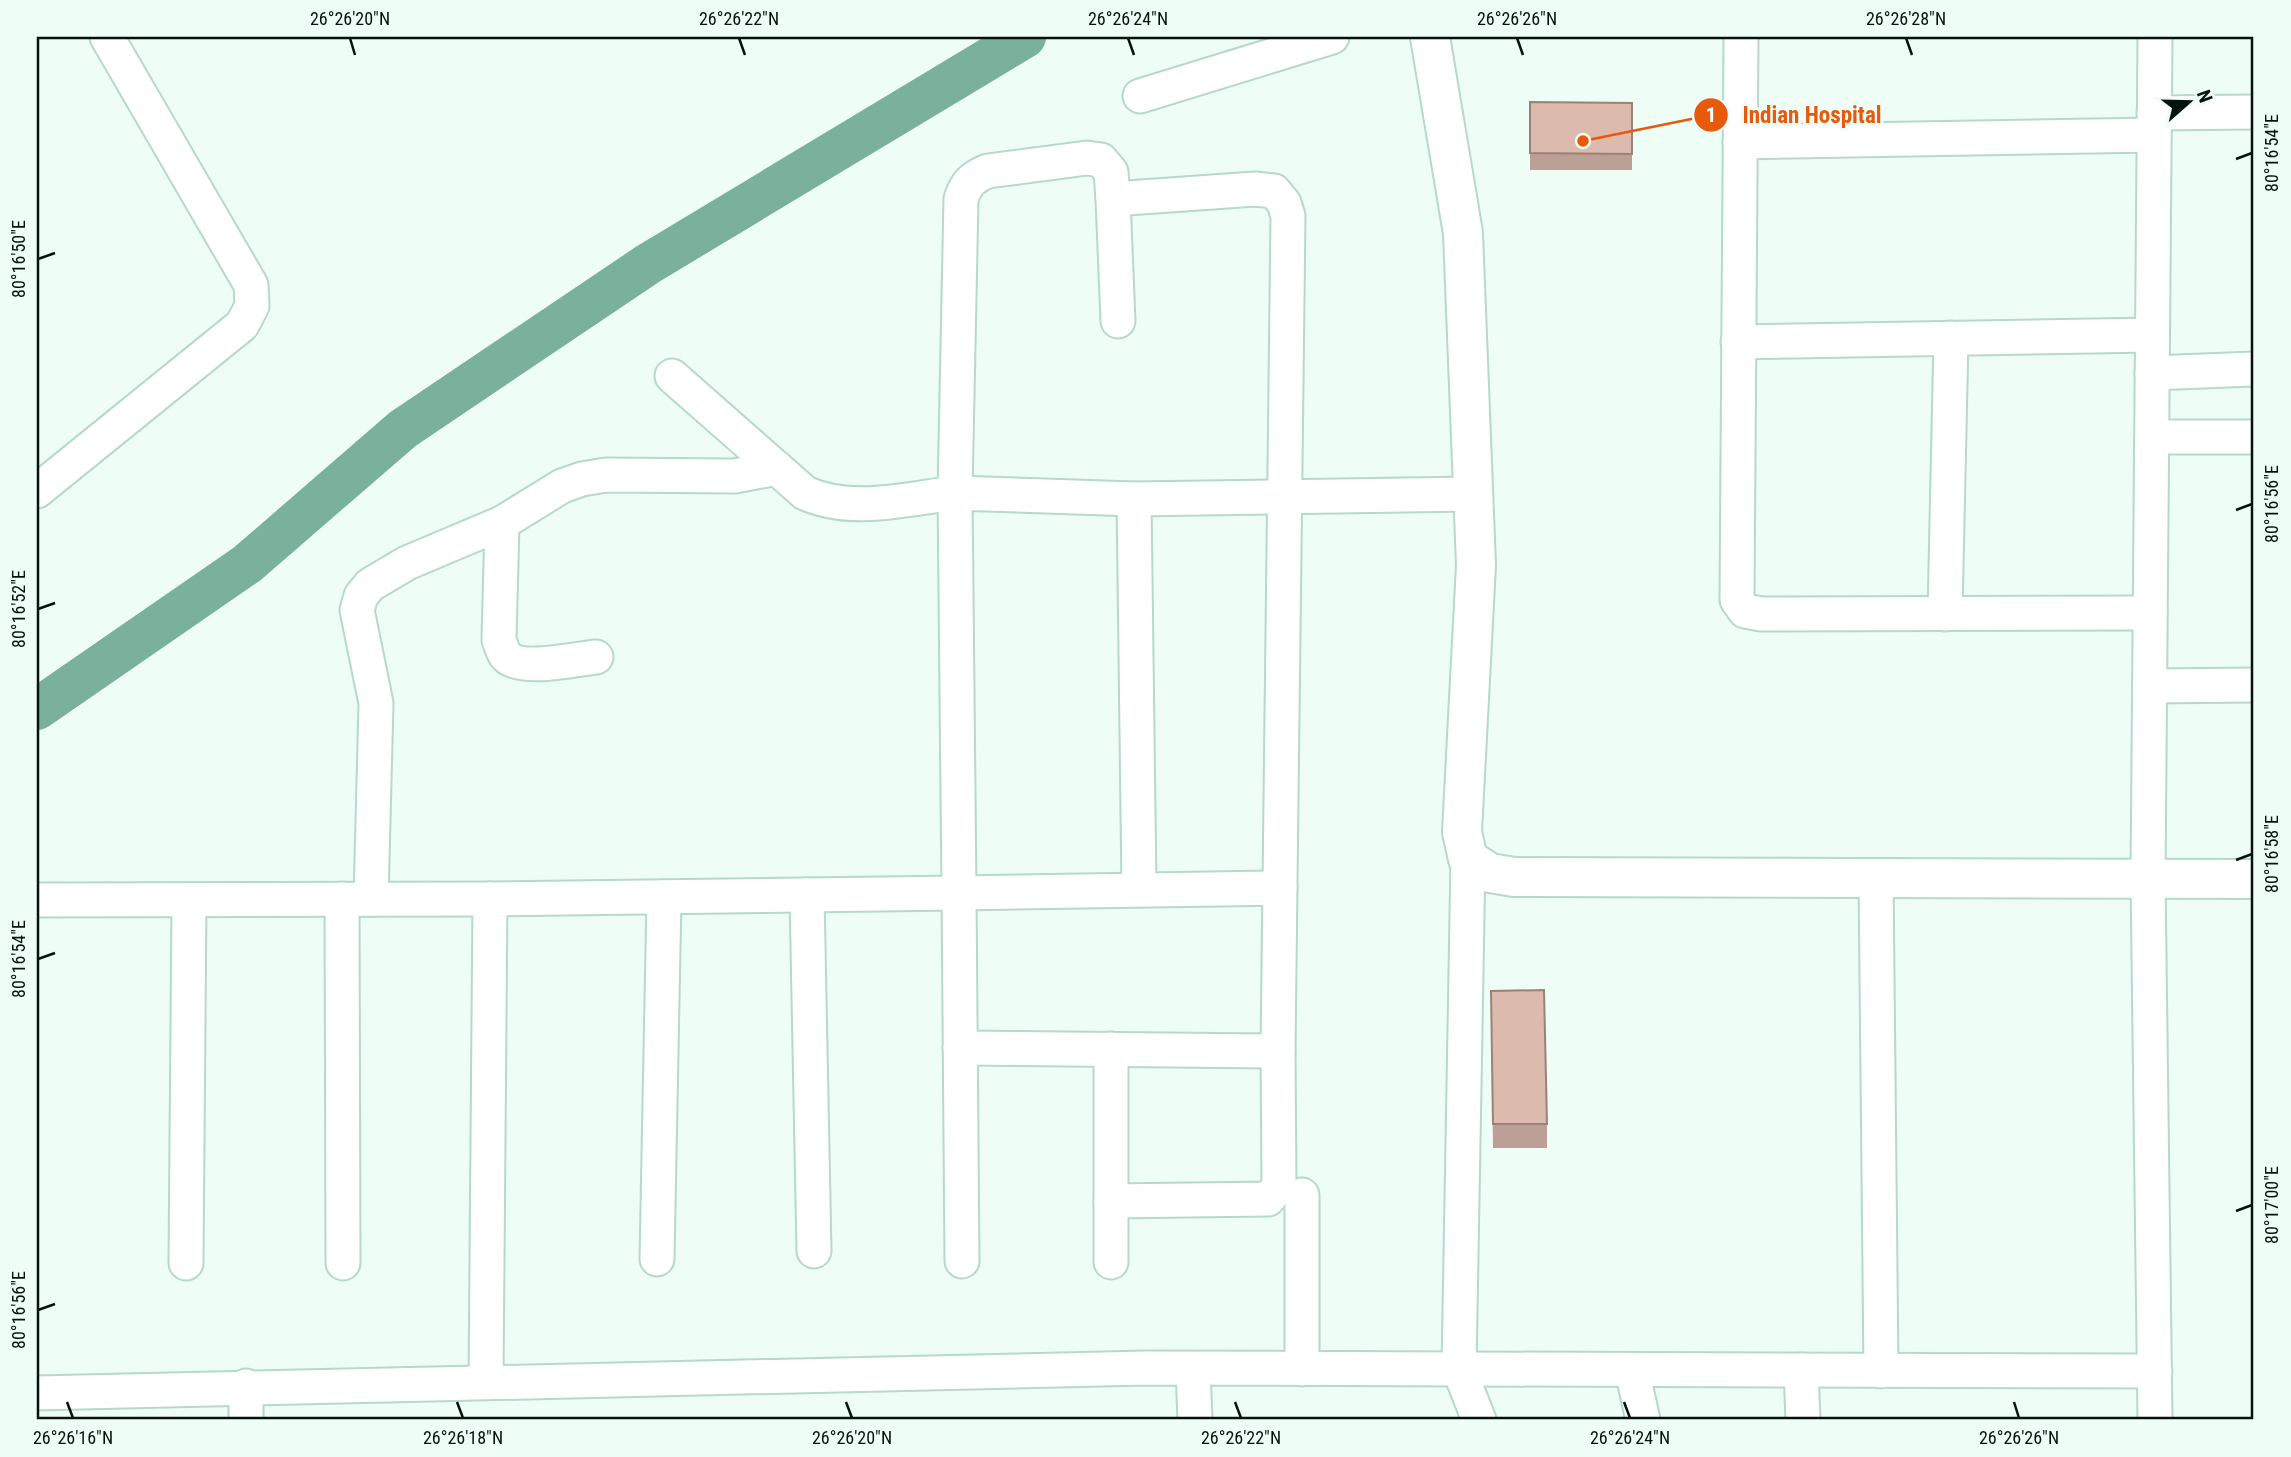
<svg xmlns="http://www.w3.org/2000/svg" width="2291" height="1457" viewBox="0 0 2291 1457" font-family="'Roboto Condensed',sans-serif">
<rect width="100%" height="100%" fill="#effdf7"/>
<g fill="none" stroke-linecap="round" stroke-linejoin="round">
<path stroke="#79b19c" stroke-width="42" d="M37,709L247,564L403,429L648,264L1025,37"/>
<g stroke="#b5d9cb" stroke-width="37">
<g id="street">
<path d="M1741,37L1737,600L1745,611L1761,614L2150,613"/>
<path d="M2155,37L2148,879L2155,1420"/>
<path d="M1140,96L1332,37"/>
<path d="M2154,113L2254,112"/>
<path d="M1740,142L2154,135"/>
<path d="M1113,199L1118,321"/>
<path d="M1738,342L2152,335"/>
<path d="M2152,373L2254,369"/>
<path d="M672,376L805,493C852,514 905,499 955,493L961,199C966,183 973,177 988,171L1087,158L1101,160L1111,172L1113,199L1255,189L1274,191L1284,203L1288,216L1278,1051L1279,1187L1268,1199L1111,1201"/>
<path d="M2152,437H2254"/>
<path d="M37,491L242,325L252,306L251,285L107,37"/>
<path d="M1134,499L1139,889"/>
<path d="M502,523L499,640C501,645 503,653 506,656C521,672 576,659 596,657"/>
<path d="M1945,614L1951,338"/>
<path d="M2150,686L2254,685"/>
<path d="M1468,859L1459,1369L1479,1420"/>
<path d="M1876,878L1881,1371"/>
<path d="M807,895L814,1251"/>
<path d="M342,899L343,1263"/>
<path d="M371,899L376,703L357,610L361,596L370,585L407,563L502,523L562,486L582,479L606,475L735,476L777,468"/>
<path d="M37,900L490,899"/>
<path d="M960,1048L1278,1051"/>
<path d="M1111,1049V1262"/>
<path d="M657,1259L664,897"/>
<path d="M962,1261L959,893L1280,888"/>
<path d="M186,1263L189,900"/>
<path d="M1193,1369L1195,1420"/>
<path d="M1302,1369V1195"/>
<path d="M1632,1370L1643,1420"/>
<path d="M1801,1370L1803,1420"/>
<path d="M486,1381L490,899L959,893L955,493L1134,499L1472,494"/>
<path d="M246,1386V1420"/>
<path d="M37,1393L1146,1368L2155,1371"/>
</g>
</g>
<g stroke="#b5d9cb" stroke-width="42">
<path id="secondary" d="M1430,37L1463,233L1476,565L1462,832L1468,859L1490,873L1514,877L2254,879"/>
</g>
<use href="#street" stroke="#fff" stroke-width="33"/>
<use href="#secondary" stroke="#fff" stroke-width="38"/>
</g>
<g fill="#bda095">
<path d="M1530,102L1632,103V170H1530Z"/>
<path d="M1491,1015L1547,1124V1148H1493Z"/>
</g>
<g fill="#dcbaad" stroke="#9a8279" stroke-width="2">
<path d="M1530,102L1632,103V154L1530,153Z"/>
<path d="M1544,990L1547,1124H1493L1491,991Z"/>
</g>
<path fill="none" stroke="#05120d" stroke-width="2.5" d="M350,38L355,55M739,38L745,55M1128,38L1134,55M1517,38L1523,55M1906,38L1912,55M2236,159L2252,153M38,259L55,253M2236,510L2252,504M38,609L55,603M2236,860L2252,854M38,959L55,953M2236,1211L2252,1205M38,1310L55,1304M67,1402L73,1418M457,1402L463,1418M846,1402L852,1418M1235,1402L1241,1418M1624,1402L1630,1418M2014,1402L2019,1418"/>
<path fill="none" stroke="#e8590c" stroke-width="2.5" d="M1583 141L1711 115"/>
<g fill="#e8590c" stroke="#effdf7" stroke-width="2.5">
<circle cx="1583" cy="141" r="7"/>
<circle cx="1711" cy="115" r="18"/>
</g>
<g font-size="21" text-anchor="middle" font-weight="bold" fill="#fff">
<text x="1711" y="122">1</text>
</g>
<g font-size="23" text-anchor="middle" font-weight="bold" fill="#e8590c" stroke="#effdf7" stroke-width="6" stroke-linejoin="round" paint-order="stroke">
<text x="1812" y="123">Indian Hospital</text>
</g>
<rect width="2291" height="1457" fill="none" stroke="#effdf7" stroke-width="77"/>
<g transform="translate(2189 102) rotate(70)" stroke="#effdf7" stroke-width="5" paint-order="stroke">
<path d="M0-5L12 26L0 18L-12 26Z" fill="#05120d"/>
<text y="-10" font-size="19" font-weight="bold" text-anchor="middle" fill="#05120d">N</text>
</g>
<rect x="38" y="38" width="2214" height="1380" fill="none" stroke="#05120d" stroke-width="2.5"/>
<g font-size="18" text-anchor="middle" fill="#05120d">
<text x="350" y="25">26°26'20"N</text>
<text x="739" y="25">26°26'22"N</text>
<text x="1128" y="25">26°26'24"N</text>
<text x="1517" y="25">26°26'26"N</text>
<text x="1906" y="25">26°26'28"N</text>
<text transform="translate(2272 153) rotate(-90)" y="6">80°16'54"E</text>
<text transform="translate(19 259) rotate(-90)" y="6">80°16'50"E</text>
<text transform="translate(2272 504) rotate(-90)" y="6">80°16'56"E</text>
<text transform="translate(19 609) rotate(-90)" y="6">80°16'52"E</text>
<text transform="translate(2272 854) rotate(-90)" y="6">80°16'58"E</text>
<text transform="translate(19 959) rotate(-90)" y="6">80°16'54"E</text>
<text transform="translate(2272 1205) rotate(-90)" y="6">80°17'00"E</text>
<text transform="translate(19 1310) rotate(-90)" y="6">80°16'56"E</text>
<text x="73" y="1444">26°26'16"N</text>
<text x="463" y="1444">26°26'18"N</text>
<text x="852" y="1444">26°26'20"N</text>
<text x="1241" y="1444">26°26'22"N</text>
<text x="1630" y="1444">26°26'24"N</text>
<text x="2019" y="1444">26°26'26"N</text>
</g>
</svg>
